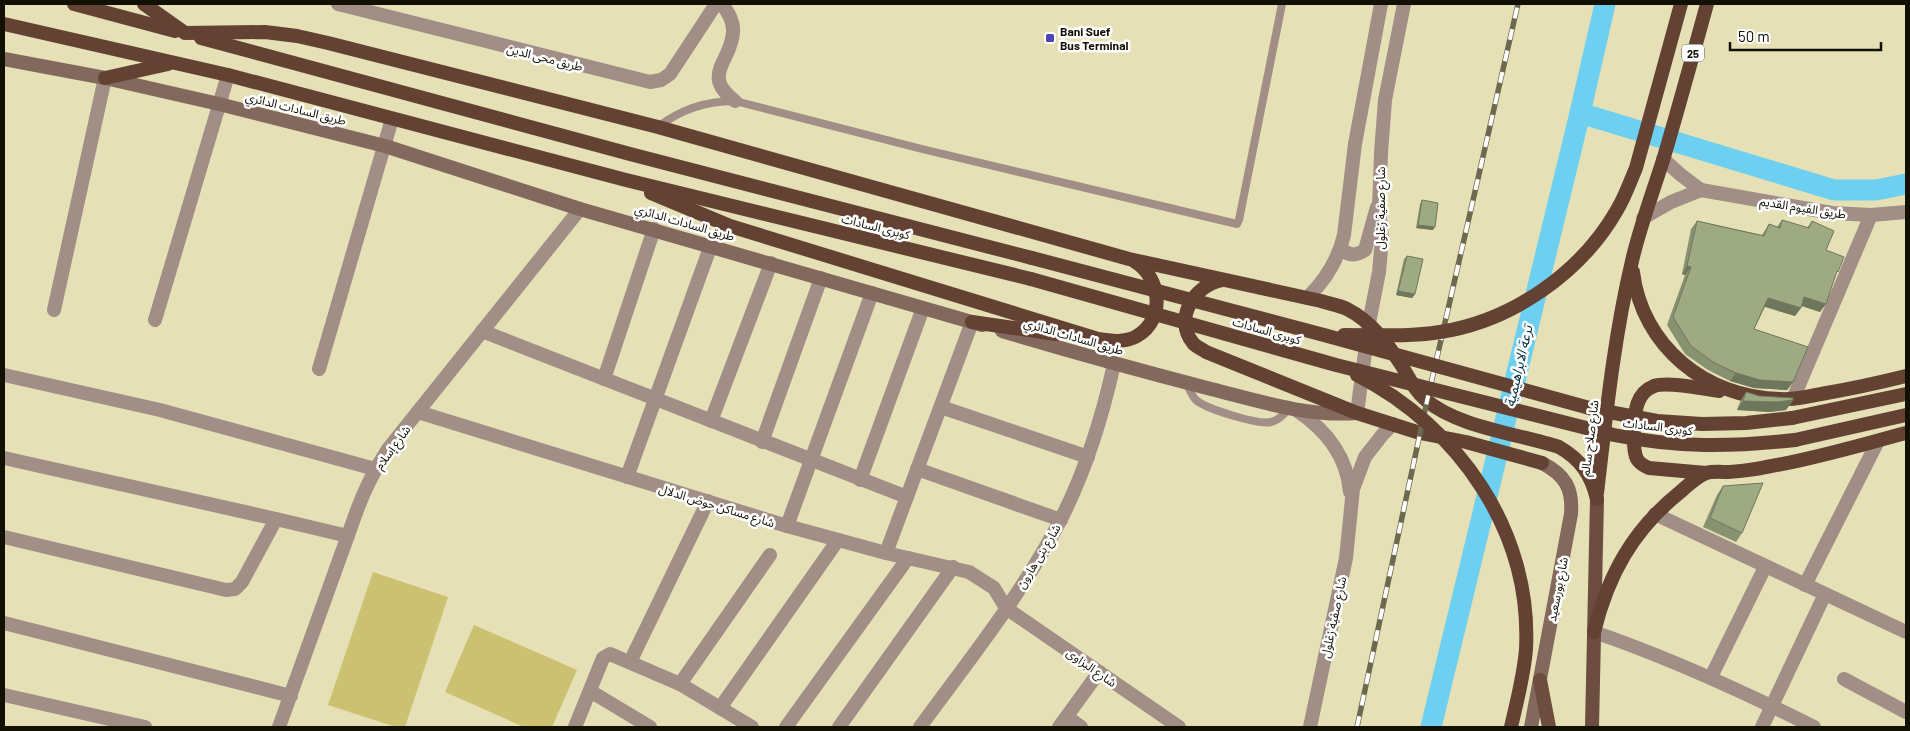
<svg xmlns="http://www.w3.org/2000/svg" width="1910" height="731" viewBox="0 0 1910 731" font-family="Barlow,'Noto Sans Arabic',sans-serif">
<rect width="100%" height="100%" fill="#e5e0b5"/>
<g fill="#ccc170">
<path d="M373,572L448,597L405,727H396L328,705Z"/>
<path d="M474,625L577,670L552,727H524L445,692Z"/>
</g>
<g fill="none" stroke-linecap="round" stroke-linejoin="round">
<g stroke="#6dd0f1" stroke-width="21">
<path d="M1580,113L1834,190H1876L1906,184"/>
<path d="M1431,727L1580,113L1605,4"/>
</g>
<g stroke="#a18e87" stroke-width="8">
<path d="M658,127C681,109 706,101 735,101L922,149L1237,224L1239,220L1282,4"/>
<path d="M1187,383C1189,389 1191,395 1196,400C1206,409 1258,425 1271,422C1279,420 1284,415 1289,408"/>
</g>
<g stroke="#a18e87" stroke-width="14">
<path d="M54,310L105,78"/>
<path d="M155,320L228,75"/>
<path d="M482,331L907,497"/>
<path d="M319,369L392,119"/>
<path d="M4,375L160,410L375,469"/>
<path d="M604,379L654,229"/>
<path d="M1793,399L1871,215"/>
<path d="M941,407L1088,457"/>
<path d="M418,412L787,526L886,553L969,572L994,588L1006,608L1179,727"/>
<path d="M711,421L771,263"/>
<path d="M762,442L821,278"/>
<path d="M4,458L276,519"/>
<path d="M917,469L1061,520"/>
<path d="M627,477L711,245"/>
<path d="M860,480L923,308"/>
<path d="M1655,514L1906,632"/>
<path d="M787,526L872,293"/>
<path d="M4,537L226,590L235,589L242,582L276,519L348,536"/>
<path d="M886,553L972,322"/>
<path d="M1805,585L1878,441"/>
<path d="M4,623L291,696"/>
<path d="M1594,632C1670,658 1742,691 1814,727"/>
<path d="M630,662L708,501"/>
<path d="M1711,677L1765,567"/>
<path d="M1844,679L1906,712"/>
<path d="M680,684L770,555"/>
<path d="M590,691L650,727"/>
<path d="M4,695L145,727"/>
<path d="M720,708L838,540"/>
<path d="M1067,717L1081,727"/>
<path d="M279,727L356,513C364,490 375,469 388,449L580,209"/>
<path d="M575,727L603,658L610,654L680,684L752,727"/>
<path d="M786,727L908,558"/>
<path d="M839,727L953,567"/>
<path d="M920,727C969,660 1023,593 1061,519C1086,470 1102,418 1114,364"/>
<path d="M1059,727L1099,672"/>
<path d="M1762,727L1825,594"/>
</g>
<g stroke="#a18e87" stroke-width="14">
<path d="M338,4L650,82L661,80L670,74L716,4"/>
<path d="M722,4C728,12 734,21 733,32C732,61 700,75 735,101"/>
<path d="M1663,159L1681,175L1701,190L1832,213L1871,215L1906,212"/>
<path d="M1643,218L1671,202L1701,190"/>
<path d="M1341,248C1348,256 1356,256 1365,250L1377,207"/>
<path d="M1307,298C1326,280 1338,260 1344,235L1355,144L1381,4"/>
<path d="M1296,410C1325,429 1347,456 1350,492"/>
<path d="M1357,413L1369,323L1379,272L1382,239L1379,209L1381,153L1385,100L1404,4"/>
<path d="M1310,727L1346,558L1353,489L1365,457L1383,434L1393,424"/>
</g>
<g stroke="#83685e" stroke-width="14">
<path d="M4,59L105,78L219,104L385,146L580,209L982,325"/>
<path d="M1002,331C1072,352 1141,371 1211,389C1259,401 1307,417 1357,413"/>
<path d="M1531,727L1571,514C1573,488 1565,475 1542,463"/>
</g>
<g stroke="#6d4d40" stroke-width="14">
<path d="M1540,680L1549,727"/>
<path d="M1592,727L1597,499"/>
</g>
<g stroke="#634234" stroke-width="14">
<path d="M74,4L175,31"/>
<path d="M144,4L185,33L265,32L297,36L328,43L658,127L1129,259L1321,301C1330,304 1339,305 1347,309C1371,321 1388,344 1402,366C1409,378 1415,391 1426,400C1457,427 1519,434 1559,447C1580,459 1591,474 1597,499"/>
<path d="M4,24L228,75L626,180L1031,279"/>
<path d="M201,38L630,154L1032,258"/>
<path d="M105,78L168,64"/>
<path d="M651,193L730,226L1098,339C1111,341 1125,343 1137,336C1166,319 1161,277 1134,261"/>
<path d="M1633,272C1642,346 1706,398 1780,399C1794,400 1807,397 1821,394C1850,389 1878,383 1906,376"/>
<path d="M1222,280C1195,285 1173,318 1193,343C1196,347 1202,349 1206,352L1357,413L1420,433L1466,442L1542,463"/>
<path d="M972,322L1056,334"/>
<path d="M1792,418L1906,394"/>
<path d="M1795,440L1906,415"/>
<path d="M1706,473L1649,468C1644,466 1640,464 1637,459C1633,451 1634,441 1634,432C1635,415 1634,394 1654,386C1669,381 1702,389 1719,391"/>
<path d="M1597,493C1606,416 1614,337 1632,261C1640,226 1653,192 1664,157C1679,106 1693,55 1707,4"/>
<path d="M1594,632C1608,575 1633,530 1679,493C1686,487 1697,476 1706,473C1713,471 1722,472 1729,472C1741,471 1754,470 1766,467C1814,459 1860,445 1906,433"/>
</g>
<g stroke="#6d694f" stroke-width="5.5">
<path id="rail" d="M1357,727L1427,401L1518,4"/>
</g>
<use href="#rail" stroke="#fff" stroke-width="4" stroke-dasharray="11" stroke-linecap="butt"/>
<g stroke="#634234" stroke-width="14">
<path d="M1032,258L1324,335L1593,409L1657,421L1702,424L1746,423L1792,418"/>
<path d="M1031,279L1336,365L1614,435C1678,448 1731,447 1795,440"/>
<path d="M1344,335C1376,335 1408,337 1440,332C1512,321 1581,273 1617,210C1625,197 1630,182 1636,168L1681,4"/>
<path d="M1357,375C1459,427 1532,532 1526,649C1524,675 1517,701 1511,727"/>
</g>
</g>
<g fill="#879270">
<path d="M1422,200L1433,230L1416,228L1420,204Z"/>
<path d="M1782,220L1807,228L1812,221L1826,250L1835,277L1820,312L1802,306L1795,316L1765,307L1754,329L1793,382L1787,390L1754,388L1730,381L1708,370L1685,354L1667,325L1685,275L1682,274L1691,229L1697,221L1762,235L1769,224L1777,227Z"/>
<path d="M1407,256L1415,294L1412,298L1396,295L1404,259Z"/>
<path d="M1746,392L1759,396L1793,400L1786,410L1770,412L1737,410L1740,402Z"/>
<path d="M1723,486L1742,533L1736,542L1703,527L1717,495Z"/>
</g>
<g fill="#6e775b">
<path d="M1418,225L1435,227L1433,230L1416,228Z"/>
<path d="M1687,266L1691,267L1685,275L1682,274Z"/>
<path d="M1398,291L1415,294L1412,298L1396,295Z"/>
<path d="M1804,297L1826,304L1820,312L1799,305Z"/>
<path d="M1768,298L1801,308L1795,316L1763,306Z"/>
<path d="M1736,373L1793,382L1787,390L1754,388L1730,381Z"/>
<path d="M1793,400L1786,410L1770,412L1737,410L1743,401Z"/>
</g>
<g fill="#9daa82" stroke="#6e775b">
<path d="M1422,200L1438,203L1435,227L1418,225Z"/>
<path d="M1782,220L1809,228L1812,221L1834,231L1826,250L1844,257L1838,272L1837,271L1826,304L1804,297L1801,308L1768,298L1754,329L1808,347L1793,382L1760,380L1736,373L1713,362L1691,346L1673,317L1691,267L1687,266L1697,221L1764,236L1769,224L1780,228Z"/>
<path d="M1407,256L1423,259L1415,294L1398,291Z"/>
<path d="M1746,392L1759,396L1793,398V400L1777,402L1743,401Z"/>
<path d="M1763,483L1742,533L1710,518L1723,486Z"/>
</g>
<rect fill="#5042b9" stroke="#fff" stroke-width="2" x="1045" y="33" width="10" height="10" rx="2.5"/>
<g text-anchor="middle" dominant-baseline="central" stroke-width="5" stroke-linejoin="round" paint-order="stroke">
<rect fill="#fff" stroke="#59584e" stroke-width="1" x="1682" y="44.5" width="22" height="17" rx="4"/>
<g font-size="11" font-weight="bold" fill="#121002">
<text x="1693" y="53">25</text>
</g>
<g font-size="12" font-weight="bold" fill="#121002" stroke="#fff" text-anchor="start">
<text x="1060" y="31">Bani Suef<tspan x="1060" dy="14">Bus Terminal</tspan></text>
</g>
<g font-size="12" fill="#121002" stroke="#fff">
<text transform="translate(545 57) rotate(14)">طريق محى الدين</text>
<text transform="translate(296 108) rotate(14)">طريق السادات الدائري</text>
<text transform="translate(1803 207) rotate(9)">طريق الفيوم القديم</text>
<text transform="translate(1380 208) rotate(-90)">شارع صفية زغلول</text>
<text transform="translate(685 222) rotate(16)">طريق السادات الدائري</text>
<text transform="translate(876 226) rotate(14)">كوبرى السادات</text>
<text transform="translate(1267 330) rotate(16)">كوبرى السادات</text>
<text transform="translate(1074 336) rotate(16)">طريق السادات الدائري</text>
<text transform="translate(1658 426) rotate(7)">كوبرى السادات</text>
<text transform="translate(1589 438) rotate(-83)">شارع صلاح سالم</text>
<text transform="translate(392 447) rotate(-54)">شارع إسلام</text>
<text transform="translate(717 505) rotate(17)">شارع مساكن حوض الدلال</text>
<text transform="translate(1038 556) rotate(-59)">شارع بنى هارون</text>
<text transform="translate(1557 589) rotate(-79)">شارع بورسعيد</text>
<text transform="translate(1333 617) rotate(-78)">شارع صفية زغلول</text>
<text transform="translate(1092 667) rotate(35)">شارع البزاوى</text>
</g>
<g font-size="14" font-style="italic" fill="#023240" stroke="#fff">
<text transform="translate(1518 366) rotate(-77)">ترعة الابراهيمية</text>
</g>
</g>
<rect width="1910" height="731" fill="none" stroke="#121002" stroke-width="10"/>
<path d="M1730 42v8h151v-8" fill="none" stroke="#121002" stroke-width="2.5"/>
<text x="1738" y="42" font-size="15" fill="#121002" stroke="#ffffff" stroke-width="4" paint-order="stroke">50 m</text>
</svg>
